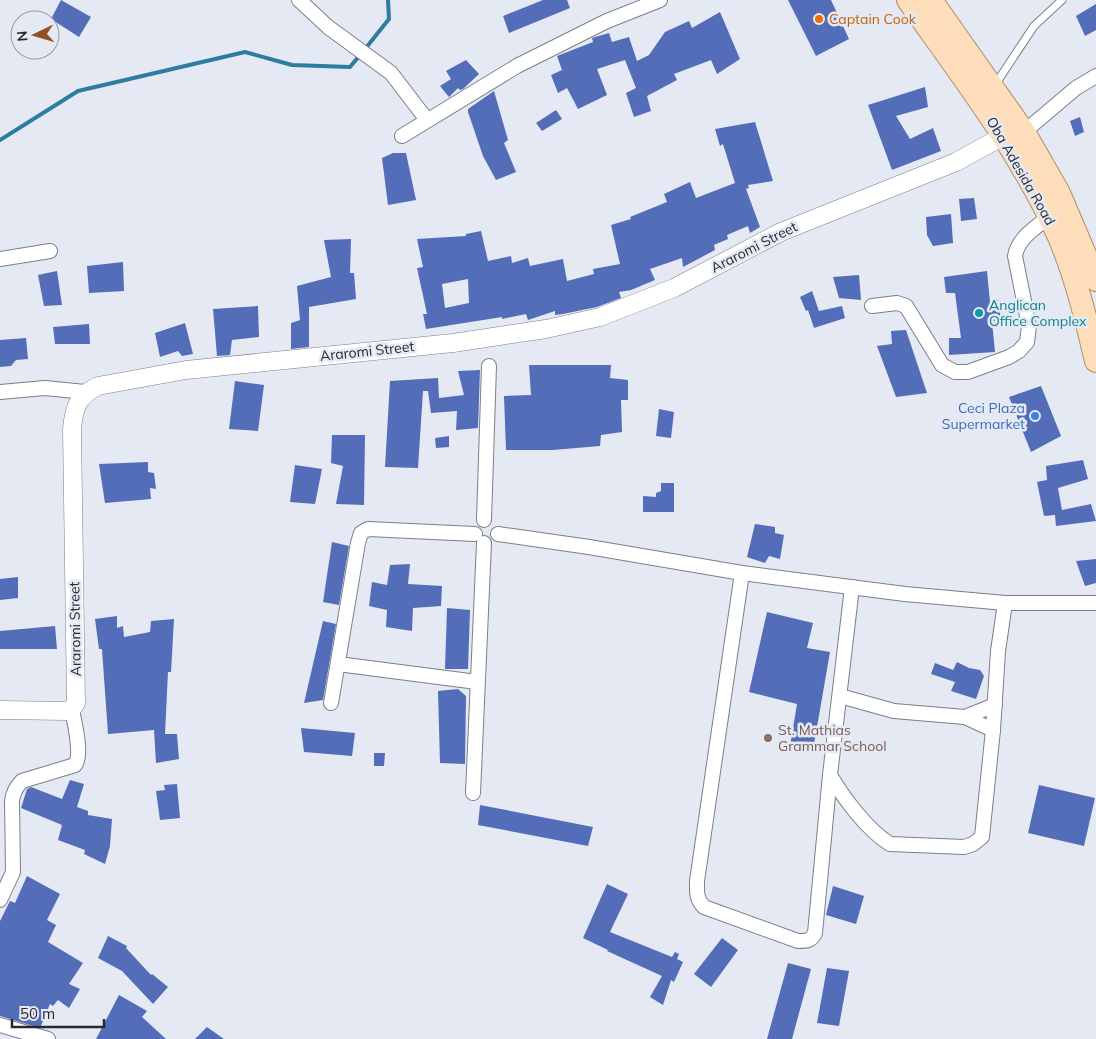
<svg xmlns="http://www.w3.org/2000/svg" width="1096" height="1039" viewBox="0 0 1096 1039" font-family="Mulish,sans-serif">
<rect width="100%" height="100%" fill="#e5e9f4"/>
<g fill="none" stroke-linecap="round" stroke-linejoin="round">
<g stroke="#2d7da0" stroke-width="4">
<path d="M365,49L389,19L388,0"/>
<path d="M0,140L78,91L245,52L292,65L350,67L360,55"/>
</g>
</g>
<g fill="#546db8" fill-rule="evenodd">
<path d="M61,0L91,17L79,37L51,19Z"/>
<path d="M543,0H567L570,8L509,33L503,16Z"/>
<path d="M788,0H831L849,39L816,56Z"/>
<path d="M1096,4V30L1085,36L1076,16Z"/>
<path d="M720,12L740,59L717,74L711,60L674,74L677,80L647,96L651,111L634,117L626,93L636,88L625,60L597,69L607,95L578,109L567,88L558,93L551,75L562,70L557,56L593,42L592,38L609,33L612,42L629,37L637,61L649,55L665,32L689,21L692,28Z"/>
<path d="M466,60L479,74L463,89L460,90L458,88L449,97L440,86L451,79L446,71Z"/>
<path d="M925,87L928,107L896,116L910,139L933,128L941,151L892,170L868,105Z"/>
<path d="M494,91L508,140L504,143L516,172L496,180L483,156L468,112V109Z"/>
<path d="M556,110L562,119L542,131L536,123Z"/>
<path d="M1080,117L1084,132L1075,136L1070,121Z"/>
<path d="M755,122L773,181L748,185L749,188L746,189L760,227L750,233L748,226L727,235L728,239L714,245L715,250L683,267L682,258L650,269L655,280L631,290L619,292L621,298L597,307L563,314L555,315V311L528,320L526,314L502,319V317L426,329L423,314H427L417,268L423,267L417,239L466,236V234L481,231L488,261L511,256L512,263L528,258L530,266L563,259L567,281L594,274L593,269L620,264L611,225L631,219L630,217L667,202L664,194L690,182L696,198L735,183L723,144L720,146L715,129ZM468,279L469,303L445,308L442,284Z"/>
<path d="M393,153H406L416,200L388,205L382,158Z"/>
<path d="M974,198L977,219L961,221L959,199Z"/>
<path d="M951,214L953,243L933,246L927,235L926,217Z"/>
<path d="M351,239L350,273H354L356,299L309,307V347L291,349V323L300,320L297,286L331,277L324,240Z"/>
<path d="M123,262L124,291L89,293L87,266Z"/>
<path d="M57,271L62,305L44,306L38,275Z"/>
<path d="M987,271L990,302L998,300L1001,320L992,321L995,352L949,355V338H961L955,293H946L944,277Z"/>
<path d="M859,275L861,300L839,298L833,277Z"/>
<path d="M812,291L819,311L842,306L845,318L814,328L808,310L806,311L800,297Z"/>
<path d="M258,306L259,337L232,340L230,355L217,356L213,309Z"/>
<path d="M185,323L193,354L182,356L178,351L160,357L155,333Z"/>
<path d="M89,324L90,344H55L53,327Z"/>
<path d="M906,330L927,393L896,397L877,346L892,344L891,331Z"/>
<path d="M26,338L28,359L16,360L11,366L0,367V340Z"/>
<path d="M529,365H611L610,378L628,380V400H621L622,432L601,435L600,446L553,450H506L504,396L531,395Z"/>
<path d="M480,370L478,428L456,430L457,411L431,413L428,391H423L418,468L385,467L390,381L438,378L439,398L464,395L458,371Z"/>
<path d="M235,381L264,385L258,431L229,429Z"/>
<path d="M1041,386L1061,436L1031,452L1009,397Z"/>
<path d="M659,409L674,412L671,438L656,436Z"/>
<path d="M332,435H365L364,505L336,504L343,466L331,463Z"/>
<path d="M449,436V447L436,448L435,438Z"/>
<path d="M1083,460L1088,479L1058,488L1062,510L1091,504L1096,521L1056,526L1055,515L1044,516L1037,482L1047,480L1046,466Z"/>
<path d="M148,462V472L154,473L156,489L150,488L151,499L105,503L99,464Z"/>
<path d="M295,465L322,469L315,504L290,502Z"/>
<path d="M661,483H674V512H643V496L656,497V493L661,491Z"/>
<path d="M755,524L775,527V533L784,535L780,559L769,556L765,563L747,557Z"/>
<path d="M332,542L349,546L339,605L323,602Z"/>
<path d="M1096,559V583L1085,586L1076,561Z"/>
<path d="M410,564L408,584L442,586L441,606L413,608L412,631L386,627L387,610L369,606L372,582L387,585L390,565Z"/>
<path d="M18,577V598L0,600V579Z"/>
<path d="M447,608L470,610L468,669H445Z"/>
<path d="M767,612L813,623L807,648L830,652L813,750L790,746L797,704L749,692Z"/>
<path d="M117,616V628L123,626L124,637L150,632L151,621L174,619L171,672H168L165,734H177L179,759L156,763L154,730L108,734L102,649H99L95,619Z"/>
<path d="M323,621L336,624L323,700L304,703Z"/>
<path d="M55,626L57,649H0V631Z"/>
<path d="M957,662L969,668L980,670L984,676L976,699L951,691L955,682L931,674L935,663L953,670Z"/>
<path d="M458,689L466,696L465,764L440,763L438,691Z"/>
<path d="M301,728L355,733L352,756L304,752Z"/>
<path d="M374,753H385L384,766H374Z"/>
<path d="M70,780L84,784L77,807L88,811V815L112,819L110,846L105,864L84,854L85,850L58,840L62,825L21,808L27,789L31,787L62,799Z"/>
<path d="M177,784L180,818L160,820L156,791L165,790L164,785Z"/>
<path d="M1039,785L1095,798L1084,846L1028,833Z"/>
<path d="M480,805L593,827L588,846L478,825Z"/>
<path d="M27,876L60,894L47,920L56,925L48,942L83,963L69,984L80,989L69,1008L58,1000L53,1006L50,1004L40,1028L0,1016V921L10,901L15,903Z"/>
<path d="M607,884L628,894L610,932L672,957L675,952L679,954L677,959L683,962L674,982L671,980L663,1005L650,997L662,976L607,951L608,950L583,938Z"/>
<path d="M833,886L864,896L856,924L826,915Z"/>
<path d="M108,936L127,946L126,948L151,975L152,974L168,987L153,1004L122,971L98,958Z"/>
<path d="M722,938L738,950L711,987L694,974Z"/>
<path d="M788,963L811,969L792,1039H767Z"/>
<path d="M827,968L849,971L839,1026L817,1023Z"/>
<path d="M119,995L147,1011L142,1017L166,1039H96Z"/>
<path d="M207,1027L224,1039H195Z"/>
</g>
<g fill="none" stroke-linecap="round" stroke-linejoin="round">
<g stroke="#7b7f89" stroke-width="9">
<path id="service" d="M995,85L1034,26L1062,0"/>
</g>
<g stroke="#7b7f89" stroke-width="16">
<g id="minor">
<path d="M299,0L328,27L391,73L427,120"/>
<path d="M1024,132L1076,88L1096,76"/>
<path d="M402,136L517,66L607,21L660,0"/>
<path d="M0,259L50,251"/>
<path d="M872,306L897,303L906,306L942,365L955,372H968L1009,357L1019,351L1027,342L1029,326L1015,256C1018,238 1035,228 1049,217"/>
<path d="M0,392L45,388L85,392"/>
<path d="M484,520L489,366"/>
<path d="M498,534L589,547L742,573L905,594L1005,603H1096"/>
<path d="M742,573L697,881C697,892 696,899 704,907L798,941C807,941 811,941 815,933L830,775L852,587"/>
<path d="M338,664L477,682"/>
<path d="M840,696L894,711L965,717L993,730"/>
<path d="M331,703L358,543L361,533L368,529L475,534"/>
<path d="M965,717L995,705"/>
<path d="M830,775C843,797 867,830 890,844L964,847L973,844L982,837L993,730L998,651L1005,603"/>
<path d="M473,793L484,543"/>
<path d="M0,900L13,872L12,801C13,792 16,787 22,781L75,765C83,754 74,722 72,709"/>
<path d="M0,1025L48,1039"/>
</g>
</g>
<g stroke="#7b7f89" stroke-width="19">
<path id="tertiary" d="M0,710L65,711L72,709L76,703L72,429C74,408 77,396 98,386L186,370L453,343L546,329L600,317L674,288L781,232L956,162L1003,136"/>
</g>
<g stroke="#b1906b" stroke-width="24">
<g id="primary">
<path d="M908,0C962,76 1020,151 1059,237C1076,277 1086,319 1096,361"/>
<path d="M931,0L1024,132L1059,193L1096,280"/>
</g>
</g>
<use href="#service" stroke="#fff" stroke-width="7"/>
<use href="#minor" stroke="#fff" stroke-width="14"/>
<use href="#tertiary" stroke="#fff" stroke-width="18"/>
<use href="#primary" stroke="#fdddba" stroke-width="22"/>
</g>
<circle fill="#e8710a" stroke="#e5e9f4" stroke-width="2" cx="819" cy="19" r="5"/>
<circle fill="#0f9aa8" stroke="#e5e9f4" stroke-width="2" cx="979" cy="313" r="5"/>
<circle fill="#3f7fe0" stroke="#e5e9f4" stroke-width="2" cx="1035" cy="416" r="5"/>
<circle fill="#8d6e63" stroke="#e5e9f4" stroke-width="2" cx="768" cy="738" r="5"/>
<g text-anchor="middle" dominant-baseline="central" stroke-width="5" stroke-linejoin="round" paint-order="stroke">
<g font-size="14" fill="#c56008" stroke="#e5e9f4" text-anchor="start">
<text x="829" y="19">Captain Cook</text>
</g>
<g font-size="14" fill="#27292d" stroke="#e5e9f4">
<text transform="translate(1021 171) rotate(60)">Oba Adesida Road</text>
<text transform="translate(754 247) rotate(-27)">Araromi Street</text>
<text transform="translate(367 351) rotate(-6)">Araromi Street</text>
<text transform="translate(75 629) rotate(-91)">Araromi Street</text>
</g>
<g font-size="14" fill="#0d838f" stroke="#e5e9f4" text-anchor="start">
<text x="989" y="305">Anglican<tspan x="989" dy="16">Office Complex</tspan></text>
</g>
<g font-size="14" fill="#366cbe" stroke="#e5e9f4" text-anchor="end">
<text x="1025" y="408">Ceci Plaza<tspan x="1025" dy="16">Supermarket</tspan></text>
</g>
<g font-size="14" fill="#785e54" stroke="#e5e9f4" text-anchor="start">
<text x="778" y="730">St. Mathias<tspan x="778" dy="16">Grammar School</tspan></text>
</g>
</g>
<g transform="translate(35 35) rotate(265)"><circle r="24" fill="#e5e9f4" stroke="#999ca4"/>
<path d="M0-4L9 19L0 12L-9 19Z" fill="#944f24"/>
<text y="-8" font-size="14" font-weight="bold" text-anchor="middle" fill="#27292d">N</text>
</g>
<path d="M12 1019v8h92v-8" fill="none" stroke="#27292d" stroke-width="2.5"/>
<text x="20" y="1019" font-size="15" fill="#27292d" stroke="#e5e9f4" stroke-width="4" paint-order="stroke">50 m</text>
</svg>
